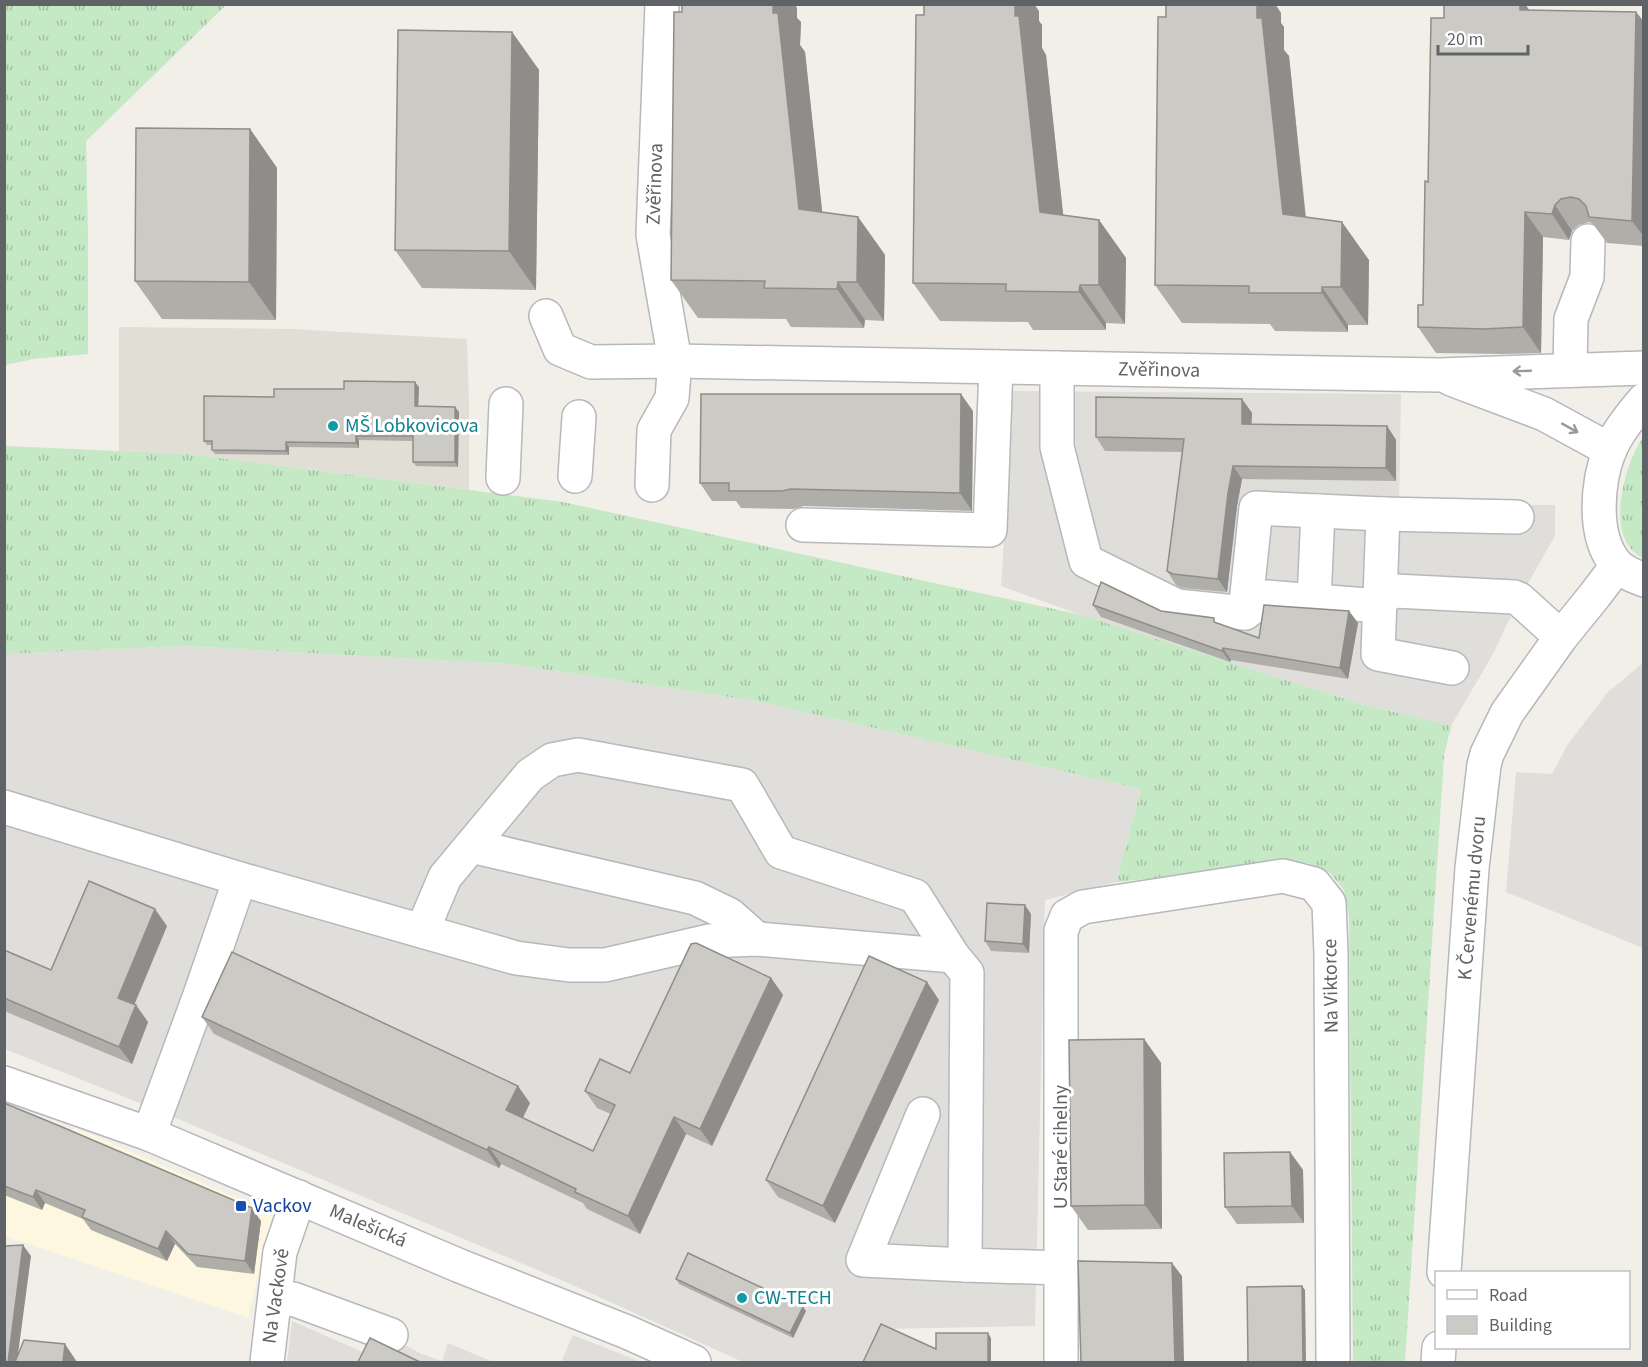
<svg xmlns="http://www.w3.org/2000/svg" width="1648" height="1367" viewBox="0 0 1648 1367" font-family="'Source Sans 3',sans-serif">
<defs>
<pattern id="grass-tufts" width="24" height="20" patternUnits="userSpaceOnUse" patternTransform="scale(1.5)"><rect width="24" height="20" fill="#c5e8c5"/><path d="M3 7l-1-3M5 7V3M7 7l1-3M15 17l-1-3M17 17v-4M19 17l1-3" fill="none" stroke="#a3c0a4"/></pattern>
</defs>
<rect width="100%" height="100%" fill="#f1efe8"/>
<path fill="#fef7e0" d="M4,1110L70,1138L74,1127L273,1214L248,1318L5,1236Z"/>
<g fill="#e0deda">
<path d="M1009,391L1401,394L1399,505H1555V536L1519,599L1493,654L1451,726L1361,704L1081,615L1001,586L1012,421Z"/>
<path d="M184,646L509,664L756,701L1141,789L1116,882L1045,900L1035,1326L884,1329L868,1362H743L566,1282L157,1110L5,1049L4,654Z"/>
<path d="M1643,663V948L1506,892L1516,772L1552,774L1568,744L1608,692Z"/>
<path d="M292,1321L374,1357L393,1339L422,1354L442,1361L448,1343L493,1362H287Z"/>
<path d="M573,1335L641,1362H561Z"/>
</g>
<path fill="#e1ded6" d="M119,327L291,329L467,339L469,402V490L187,454L119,451Z"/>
<g fill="url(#grass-tufts)">
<path d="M4,5H226L86,141L88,233V354L33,359L5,365Z"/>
<path d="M1643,437V558C1603,539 1624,465 1643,437Z"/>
<path d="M4,446L187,454L563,502L1081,615L1361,704L1451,726L1444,756L1405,1362H1353L1349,916L1344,890L1330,873L1308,863L1116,882L1141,789L756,701L509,664L184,646L5,654Z"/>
</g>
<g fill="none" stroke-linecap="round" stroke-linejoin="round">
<g stroke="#b5b8bc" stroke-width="36">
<g id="minor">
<path d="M546,316L560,349L591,362L675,361L1439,375L1644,368"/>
<path d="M1057,368V447L1086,561L1177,606L1245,613L1267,597L1367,605L1395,591L1514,597L1519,599L1561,637"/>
<path d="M1570,369L1571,319L1587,277L1588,241"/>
<path d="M1451,379L1544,414L1610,450"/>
<path d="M1644,400C1631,415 1618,431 1610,449C1597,482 1592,536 1616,564C1623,572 1634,576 1644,580"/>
<path d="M575,476L579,417"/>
<path d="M503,478L506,404"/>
<path d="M652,485L654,430L672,398L675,361L653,235L662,4"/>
<path d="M1383,514L1517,517"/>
<path d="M803,525L990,530L996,367"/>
<path d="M1314,601L1318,511"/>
<path d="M1245,613L1256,508L1383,514L1378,654L1452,668"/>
<path d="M4,807L240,879L516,958L569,965H605L709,941L757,939L953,956"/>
<path d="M471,846L695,898L730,915L757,939"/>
<path d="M422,931L445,877L530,775L552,760L578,755L742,785L781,852L915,896L953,956L967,973L965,1265"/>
<path d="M4,1083L149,1134L460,1266L627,1332L694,1362"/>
<path d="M923,1114L863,1260L965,1265L1061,1268"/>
<path d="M149,1134L200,995L240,879"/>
<path d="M1444,1272L1472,868L1484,765L1487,754L1507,713L1561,637L1595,595L1617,566"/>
<path d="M275,1301L293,1299L391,1335"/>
<path d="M267,1362L280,1252L299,1197"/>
<path d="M1061,1362V931L1067,916L1083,907L1283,876L1314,884L1329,903L1331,954L1333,1362"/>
<path d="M1438,1362L1439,1348"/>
</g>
</g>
<use href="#minor" stroke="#fff" stroke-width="33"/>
</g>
<g fill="#afaea9">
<path d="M1166,4H1275L1281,13V23L1284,27V50L1289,56L1306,217L1369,260L1368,325H1348V332L1275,331L1270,324L1182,323L1155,285Z"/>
<path d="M1444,4H1525L1529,10L1636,12L1644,22V246L1607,243L1593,224L1589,222L1579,225L1572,231L1569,240L1543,237L1541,353L1501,354L1436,353L1418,327L1423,305L1428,182L1444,18Z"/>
<path d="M797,8V18L801,22L800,45L805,52L822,212L858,217L885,255L884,321L865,320L864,328L791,327L786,319L698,318L671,280L682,12Z"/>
<path d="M1039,11V21L1042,25V48L1046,55L1063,215L1099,220L1126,258L1125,324L1106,323V330H1033L1028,322L940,321L913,283L924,15Z"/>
<path d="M512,32L539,70L536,290L422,288L395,250Z"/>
<path d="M250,129L277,168L276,320L162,319L135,281Z"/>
<path d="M419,387L418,406L459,412L458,467L416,466L413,462V441L359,440V448L289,447V455L215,454L212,450V445H207L204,441L274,397L344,389Z"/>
<path d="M1242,399L1252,413L1251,424L1387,426L1396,440V481L1242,479L1237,506L1227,592L1182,588L1176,585L1167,571L1183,452L1105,451L1096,437Z"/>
<path d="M973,411L972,511L804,506L794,509L741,508L736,501H712L700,483Z"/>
<path d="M1093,605L1161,611L1218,623L1259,638L1349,611L1358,623L1348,679L1231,660L1230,662L1101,617Z"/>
<path d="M1031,914L1029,953L991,951L985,941Z"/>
<path d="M167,926L134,1004L148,1022L132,1064L4,1011V950L51,970Z"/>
<path d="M771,978L783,995L712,1146L686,1134L640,1234L587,1209L583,1203L501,1164L499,1168L214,1034L202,1017L530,1103L522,1118L593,1151L611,1114L597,1108L585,1091L630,1073Z"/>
<path d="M939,1000L835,1223L778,1197L766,1180Z"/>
<path d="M1144,1039L1161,1063L1162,1229L1088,1230L1071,1206Z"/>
<path d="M4,1103L261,1221L254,1274L197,1267L175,1244L167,1261L91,1230L83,1219L45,1203L42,1210L4,1195Z"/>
<path d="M1290,1152L1303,1170L1304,1223L1237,1224L1225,1207Z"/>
<path d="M676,1279L803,1307L806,1311L793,1338L679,1284Z"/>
</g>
<g fill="#8f8d8a">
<path d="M773,4H795L797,8V18L801,22L800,45L805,52L826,247L799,209L773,13Z"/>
<path d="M1015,4H1034L1039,11V21L1042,25V48L1046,55L1067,250L1040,212L1015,16Z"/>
<path d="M1257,4H1275L1281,13V23L1284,27V50L1289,56L1309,252L1283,214L1257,18Z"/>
<path d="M1520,4H1525L1538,23L1520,10Z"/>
<path d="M1636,12L1644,22V237L1632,221Z"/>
<path d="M512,32L539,70L536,290L509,251Z"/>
<path d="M250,129L277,168L276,320L249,282Z"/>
<path d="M1555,205L1572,231L1569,240L1552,214Z"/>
<path d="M1525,212L1543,237L1541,353L1523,327Z"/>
<path d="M858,217L885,255L884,321L857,282Z"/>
<path d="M1099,220L1126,258L1125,324L1099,285Z"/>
<path d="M1342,222L1369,260L1368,325L1341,287Z"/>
<path d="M838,282L865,320L864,328L837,289Z"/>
<path d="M1080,285L1106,323V330L1079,292Z"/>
<path d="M1322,287L1348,325V332L1322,293Z"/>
<path d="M415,382L419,387L418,411L415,406Z"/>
<path d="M961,394L973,411L972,511L960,493Z"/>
<path d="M1242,399L1252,413L1251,437L1242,424Z"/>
<path d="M455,407L459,412L458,467L455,462Z"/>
<path d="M1387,426L1396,440V481L1386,468Z"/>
<path d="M356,436L359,440V448L356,443Z"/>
<path d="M286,442L289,447V455L286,451Z"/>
<path d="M1233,466L1242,479L1237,506L1227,592L1218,579L1228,493Z"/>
<path d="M1349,611L1358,623L1348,679L1340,668Z"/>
<path d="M1223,648L1231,660L1230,662L1222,651Z"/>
<path d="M1025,905L1031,914L1029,953L1023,944Z"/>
<path d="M155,909L167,926L130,1015L118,998Z"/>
<path d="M771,978L783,995L712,1146L700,1129Z"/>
<path d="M927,982L939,1000L835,1223L823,1206Z"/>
<path d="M136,1005L148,1022L132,1064L119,1047Z"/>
<path d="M1144,1039L1161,1063L1162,1229L1145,1205Z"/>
<path d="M518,1086L530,1103L518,1128L506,1110Z"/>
<path d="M674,1117L686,1134L640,1234L628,1216Z"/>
<path d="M489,1147L501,1164L499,1168L487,1150Z"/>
<path d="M1290,1152L1303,1170L1304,1223L1292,1206Z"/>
<path d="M36,1190L45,1203L42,1210L33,1197Z"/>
<path d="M252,1208L261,1221L254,1274L245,1261Z"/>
<path d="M166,1231L175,1244L167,1261L158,1249Z"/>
<path d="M23,1245L31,1256L17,1362H8Z"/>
<path d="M1172,1263L1182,1276L1184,1362H1175Z"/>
<path d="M1302,1286L1305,1290L1306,1362H1303Z"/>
<path d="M803,1307L806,1311L793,1338L790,1333Z"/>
<path d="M988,1333L991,1338V1362H988Z"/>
<path d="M65,1344L77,1362H63Z"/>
</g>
<g fill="#cccac5" stroke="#8f8d8a" stroke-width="1.5">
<path d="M682,4H773V13H778L799,209L858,217L857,282H838L837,289L764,288L765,281L671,280L674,12H682Z"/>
<path d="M924,4H1015V16H1019L1040,212L1099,220V285H1080L1079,292L1006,291V284L913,283L916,15H924Z"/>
<path d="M1166,4H1257V18H1262L1283,214L1342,222L1341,287H1322V293H1249V286L1155,285L1158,17H1166Z"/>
<path d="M1444,4H1520V10L1636,12L1632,221L1589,217L1586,206L1579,199L1571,197L1561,199L1555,205L1552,214L1525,212L1523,327L1483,329L1418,327V305H1423L1425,181L1428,182L1431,18H1444Z"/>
<path d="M398,30L512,32L509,251L395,250Z"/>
<path d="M136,128L250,129L249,282L135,281Z"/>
<path d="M344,381L415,382V406L455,407V462H413V436H356V443L286,442V451L212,450V441H204V396L274,397V389H344Z"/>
<path d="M701,394H961L960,493L791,489L782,491H729V483H700Z"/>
<path d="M1096,397L1242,399V424L1387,426L1386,468L1233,466L1228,493L1218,579L1173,574L1167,571L1184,439L1096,437Z"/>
<path d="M1101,582L1161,611L1214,618V622L1259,638L1264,605L1349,611L1340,668L1223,648L1222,651L1093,605Z"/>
<path d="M89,881L155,909L118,998L136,1005L119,1047L4,998V950L51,970Z"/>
<path d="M987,903L1025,905L1023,944L985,941Z"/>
<path d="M696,943L771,978L700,1129L674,1117L628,1216L575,1192L576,1189L489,1147L487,1150L202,1017L232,952L518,1086L506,1110L593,1151L615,1105L585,1091L600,1059L630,1073L691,944Z"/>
<path d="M869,956L927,982L823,1206L766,1180Z"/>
<path d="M1144,1039L1145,1205L1071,1206L1069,1040Z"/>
<path d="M4,1103L62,1127L252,1208L245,1261L188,1254L166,1231L158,1249L82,1217L85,1210L36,1190L33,1197L4,1186Z"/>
<path d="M1290,1152L1292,1206L1225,1207L1224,1153Z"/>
<path d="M23,1245L8,1362H4V1246Z"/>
<path d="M688,1253L803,1307L790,1333L676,1279Z"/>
<path d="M1078,1261L1172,1263L1175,1362H1081Z"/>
<path d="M1302,1286L1303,1362H1248L1247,1287Z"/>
<path d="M881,1324L936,1349V1333H988V1362H863Z"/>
<path d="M370,1338L420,1362H358Z"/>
<path d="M24,1340L65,1344L63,1362H15Z"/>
</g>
<defs><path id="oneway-shaft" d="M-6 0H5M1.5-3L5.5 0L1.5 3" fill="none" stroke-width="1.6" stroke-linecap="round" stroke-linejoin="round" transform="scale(1.5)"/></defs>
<g stroke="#979a9d">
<use href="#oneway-shaft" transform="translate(1522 371) rotate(178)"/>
<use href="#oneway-shaft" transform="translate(1570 428) rotate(29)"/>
</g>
<g fill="#0f9aa8" stroke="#fff" stroke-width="2">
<circle cx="333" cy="426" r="6"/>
<circle cx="742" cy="1298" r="6"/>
</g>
<rect fill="#1a4fb4" stroke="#fff" stroke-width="2" x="235" y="1200" width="12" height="12" rx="3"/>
<g text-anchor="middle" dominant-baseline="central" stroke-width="6" stroke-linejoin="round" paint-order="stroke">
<g font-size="20" fill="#5f6368" stroke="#fff">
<text transform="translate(655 184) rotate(-88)">Zvěřinova</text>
<text transform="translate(1159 370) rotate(1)">Zvěřinova</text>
<text transform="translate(1472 898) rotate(-85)">K Červenému dvoru</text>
<text transform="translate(1331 986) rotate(-91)">Na Viktorce</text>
<text transform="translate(1061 1147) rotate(-90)">U Staré cihelny</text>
<text transform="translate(368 1226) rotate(23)">Malešická</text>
<text transform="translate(276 1296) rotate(-82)">Na Vackově</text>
</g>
<g font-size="20" fill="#0d838f" stroke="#fff" text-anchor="start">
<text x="345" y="426">MŠ Lobkovicova</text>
<text x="754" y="1298">CW-TECH</text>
</g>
<g font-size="20" fill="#164399" stroke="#fff" text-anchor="start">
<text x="253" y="1206">Vackov</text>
</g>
</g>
<rect width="1648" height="1367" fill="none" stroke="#5f6368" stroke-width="12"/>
<rect x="1435" y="1271" width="195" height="78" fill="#ffffff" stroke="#bfc1c3" stroke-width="1.5"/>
<rect x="1447" y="1290" width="30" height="9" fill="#ffffff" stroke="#bfc1c3" stroke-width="1.5"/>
<text x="1489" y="1301" font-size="18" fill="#5f6368">Road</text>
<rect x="1447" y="1316" width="30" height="18" fill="#cccac5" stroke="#bfc1c3" stroke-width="1.5"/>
<text x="1489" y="1331" font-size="18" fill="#5f6368">Building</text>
<path d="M1438 45v9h90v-9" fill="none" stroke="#5f6368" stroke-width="3"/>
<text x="1447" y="45" font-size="18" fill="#5f6368" stroke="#ffffff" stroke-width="4.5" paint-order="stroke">20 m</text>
</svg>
